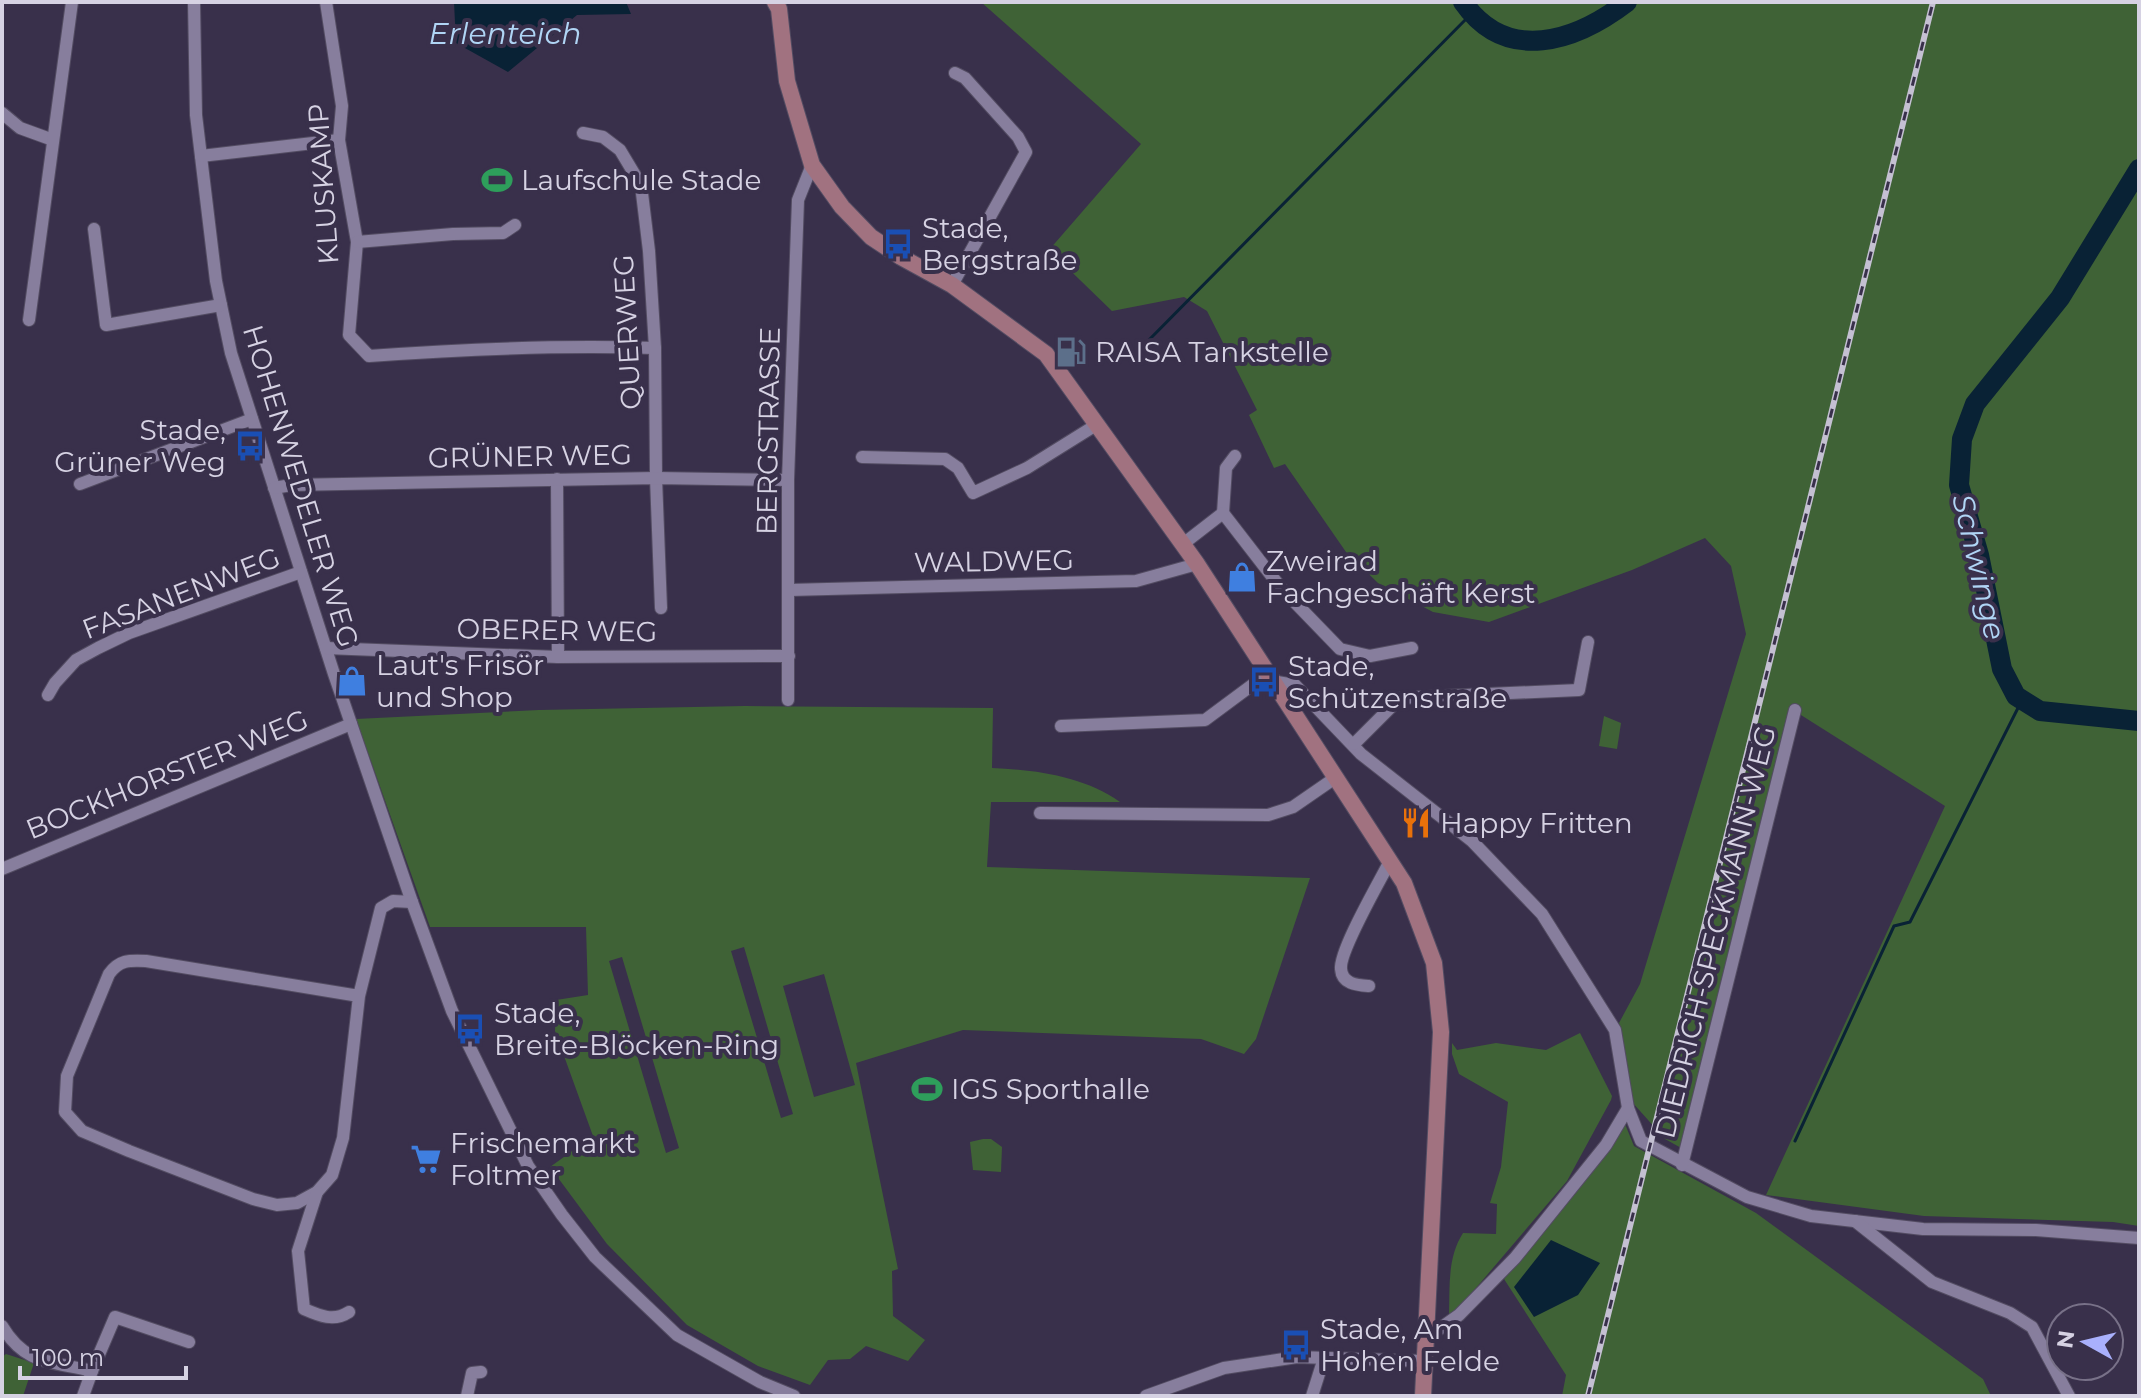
<svg xmlns="http://www.w3.org/2000/svg" width="2141" height="1398" viewBox="0 0 2141 1398" font-family="Montserrat,sans-serif">
<rect width="100%" height="100%" fill="#39304b"/>
<g fill="#3f6236" fill-rule="evenodd">
<path d="M981,2H2139V1226L2113,1222L1924,1216L1766,1195L1945,806L1793,710L1683,1149L1665,1139L1632,1102L1619,1023L1640,984L1746,634L1731,566L1705,538L1632,570L1489,622L1433,612L1378,583L1346,552L1285,464L1274,468L1249,415L1257,410L1207,311L1184,297L1112,311L1049,250L1141,144Z"/>
<path d="M745,706L993,708L992,768C1036,770 1083,776 1120,802H991L987,867L1310,878L1256,1039L1244,1054L1201,1039L963,1030L856,1063L898,1269L892,1271L893,1316L925,1340L908,1361L866,1346L850,1359L828,1360L810,1385L758,1366L687,1325L607,1244L550,1167L593,1136L555,1031L556,1000L588,995L586,927H430L356,719L539,710ZM744,947L793,1114L781,1118L731,951ZM622,957L679,1148L666,1153L609,961ZM824,974L855,1085L814,1097L783,986Z"/>
<path d="M1604,716L1621,723L1617,749L1599,746Z"/>
<path d="M1580,1033L1612,1096L1611,1100L1567,1181L1453,1315H1449C1450,1287 1447,1258 1463,1233L1496,1234L1497,1204L1490,1203L1501,1167L1508,1102L1459,1074L1452,1054V1043L1457,1050L1496,1043L1546,1050Z"/>
<path d="M1625,1124L1634,1146L1756,1213L1983,1379L1991,1396H1562L1566,1375L1504,1279L1574,1195Z"/>
<path d="M983,1139H991L1002,1147L1001,1172L973,1170L970,1142Z"/>
<path d="M6,1354L34,1363L23,1396H2V1357Z"/>
</g>
<g fill="#092235">
<path d="M454,2H626L631,14L577,15L508,72L456,43Z"/>
<path d="M1551,1240L1600,1263L1578,1295L1534,1317L1514,1287Z"/>
</g>
<g fill="none" stroke-linecap="round" stroke-linejoin="round">
<g stroke="#092235" stroke-width="3">
<path d="M1143,346L1472,13"/>
<path d="M1795,1141L1894,926L1910,922L2022,700"/>
</g>
<g stroke="#092235" stroke-width="20">
<path d="M1463,2C1507,65 1576,41 1627,2"/>
<path d="M2139,169L2060,298L1975,404L1962,439L1959,485L1979,555L2002,669L2016,696L2040,711L2139,721"/>
</g>
<g stroke="#534c62" stroke-width="14">
<g id="minor">
<path d="M194,2L196,115L216,281L231,353L334,674L412,902L452,1011L528,1166L562,1215L595,1257L677,1335L760,1382L794,1396"/>
<path d="M326,2L342,106L339,140L357,242L349,335L369,356C464,349 560,345 655,348"/>
<path d="M2,113L20,128L53,140"/>
<path d="M583,133L603,137L620,150L641,185L649,251L655,348L656,478L661,608"/>
<path d="M201,156L339,140"/>
<path d="M94,229L106,325L221,305"/>
<path d="M357,242L453,234L503,233L515,225"/>
<path d="M952,285L1026,152L1018,137L965,78L955,73"/>
<path d="M29,320L72,2"/>
<path d="M862,457L945,459L958,468L973,493L1027,468L1096,425"/>
<path d="M557,479L558,657"/>
<path d="M80,484L252,419"/>
<path d="M274,488L291,485L656,478L788,480"/>
<path d="M1223,513L1226,468L1235,456"/>
<path d="M1183,544L1223,513L1281,588L1340,649L1370,656L1412,648"/>
<path d="M789,590L1136,581L1197,564"/>
<path d="M326,648L558,657L789,656"/>
<path d="M1271,681L1295,685L1361,754L1472,841L1542,914L1615,1030L1628,1108L1641,1141L1747,1197L1811,1216L1923,1229L2036,1230L2139,1238"/>
<path d="M48,695L55,683L76,660L98,648L129,633L301,572"/>
<path d="M788,700V480L798,200L812,165"/>
<path d="M1061,726L1205,720L1267,674"/>
<path d="M1354,744L1400,698L1579,690L1588,642"/>
<path d="M1040,813L1268,815L1293,807L1335,778"/>
<path d="M2,869L351,724"/>
<path d="M1369,986C1357,985 1342,984 1341,969C1339,951 1380,881 1390,861"/>
<path d="M359,996L343,1138L332,1175L317,1192L297,1203L277,1205L253,1199L129,1151L82,1131L65,1112L67,1076L109,974C119,960 129,960 146,961L359,996L381,908L393,901L412,902"/>
<path d="M1682,1165L1795,710"/>
<path d="M317,1192L298,1251L304,1309C320,1316 334,1322 349,1312"/>
<path d="M1855,1221L1932,1282L2010,1313L2032,1327L2069,1396"/>
<path d="M2,1326C25,1365 51,1361 92,1371L83,1396"/>
<path d="M1425,1330H1438L1459,1315L1515,1258L1606,1145L1628,1108"/>
<path d="M92,1371L115,1317L189,1342"/>
<path d="M467,1396L472,1373L481,1372"/>
<path d="M1146,1396L1224,1368L1297,1357L1423,1361"/>
<path d="M1312,1396L1324,1358"/>
</g>
</g>
<g stroke="#534c62" stroke-width="18">
<path id="major" d="M775,2L779,9L787,81L812,165L842,207L871,237L901,257L952,285L1046,354L1197,564L1404,883L1434,963L1441,1032L1423,1396"/>
</g>
<use href="#minor" stroke="#877e9d" stroke-width="12"/>
<use href="#major" stroke="#a17280" stroke-width="16"/>
<g stroke="#c4c0d2" stroke-width="6">
<path id="rail" d="M1588,1396L1933,2"/>
</g>
<use href="#rail" stroke="#39304b" stroke-width="3" stroke-dasharray="9" stroke-linecap="butt"/>
</g>
<defs>
<g id="stadium-bare" transform="scale(2.4)"><path d="M0-5a6.5 5 0 1 0 0 10a6.5 5 0 1 0 0-10ZM-3.5-1.8h7v3.6h-7Z" fill="#2e9e5b" stroke="#39304b" stroke-width="2.5" paint-order="stroke"/></g>
<g id="bus-bare" transform="scale(2.4)"><path d="M-5-6H5V4H4V6H2V4H-2V6H-4V4H-5ZM-3.5-4V0h7V-4ZM-3.5 1.2v1.5H-2V1.2ZM2 1.2v1.5H3.5V1.2Z" fill="#1a4fb4" stroke="#39304b" stroke-width="2.5" paint-order="stroke"/></g>
<g id="fuel-bare" transform="scale(2.4)"><path d="M-5.5-6h7V0h2V4h1.3V-2.5L3-4.5l.8-.8L6-3V5H2.5V1h-1V6h-7ZM-4.2-4.7v3.2H.2V-4.7Z" fill="#5c6f8a" stroke="#39304b" stroke-width="2.5" paint-order="stroke"/></g>
<g id="shop-bare" transform="scale(2.4)"><path d="M-5-2.5h2.3a2.7 3.5 0 0 1 5.4 0H5L5.5 6h-11ZM-1.5-2.5h3a1.5 2.3 0 0 0-3 0Z" fill="#3f7fe0" stroke="#39304b" stroke-width="2.5" paint-order="stroke"/></g>
<g id="restaurant-bare" transform="scale(2.4)"><path d="M-5-6h1v4h1v-4h1v4h1v-4h1v5L-1.5 .5V6h-2V.5L-5-1ZM5-6V6H3V1.5H1.5Q1.5-4 5-6Z" fill="#e8710a" stroke="#39304b" stroke-width="2.5" paint-order="stroke"/></g>
<g id="supermarket-bare" transform="scale(2.4)"><path d="M-6-5.5h2.5l.6 2H6L4.5 2H-2.5L-4.4-4H-6ZM-1.5 3.2a1.3 1.3 0 1 0 .1 0ZM3 3.2a1.3 1.3 0 1 0 .1 0Z" fill="#3f7fe0" stroke="#39304b" stroke-width="2.5" paint-order="stroke"/></g>
</defs>
<g fill-rule="evenodd">
<use href="#stadium-bare" x="497" y="180"/>
<use href="#bus-bare" x="898" y="244"/>
<use href="#fuel-bare" x="1071" y="352"/>
<use href="#bus-bare" x="250" y="446"/>
<use href="#shop-bare" x="1242" y="577"/>
<use href="#shop-bare" x="352" y="681"/>
<use href="#bus-bare" x="1264" y="682"/>
<use href="#restaurant-bare" x="1416" y="823"/>
<use href="#bus-bare" x="470" y="1029"/>
<use href="#stadium-bare" x="927" y="1089"/>
<use href="#supermarket-bare" x="426" y="1159"/>
<use href="#bus-bare" x="1296" y="1345"/>
</g>
<g text-anchor="middle" dominant-baseline="central" stroke-width="8" stroke-linejoin="round" paint-order="stroke">
<g font-size="28" fill="#d6d2e3" stroke="#39304b" text-anchor="start">
<text x="521" y="180">Laufschule Stade</text>
<text x="922" y="228">Stade,<tspan x="922" dy="32">Bergstraße</tspan></text>
<text x="1095" y="352">RAISA Tankstelle</text>
<text x="226" y="430" text-anchor="end">Stade,<tspan x="226" dy="32">Grüner Weg</tspan></text>
<text x="1266" y="561">Zweirad<tspan x="1266" dy="32">Fachgeschäft Kerst</tspan></text>
<text x="376" y="665">Laut's Frisör<tspan x="376" dy="32">und Shop</tspan></text>
<text x="1288" y="666">Stade,<tspan x="1288" dy="32">Schützenstraße</tspan></text>
<text x="1440" y="823">Happy Fritten</text>
<text x="494" y="1013">Stade,<tspan x="494" dy="32">Breite-Blöcken-Ring</tspan></text>
<text x="951" y="1089">IGS Sporthalle</text>
<text x="450" y="1143">Frischemarkt<tspan x="450" dy="32">Foltmer</tspan></text>
<text x="1320" y="1329">Stade, Am<tspan x="1320" dy="32">Hohen Felde</tspan></text>
</g>
<g font-size="28" fill="#d6d2e3" stroke="#39304b">
<text transform="translate(323 184) rotate(-94)">KLUSKAMP</text>
<text transform="translate(627 332) rotate(-93)">QUERWEG</text>
<text transform="translate(768 431) rotate(-89)">BERGSTRASSE</text>
<text transform="translate(530 456) rotate(-1)">GRÜNER WEG</text>
<text transform="translate(301 486) rotate(73)">HOHENWEDELER WEG</text>
<text transform="translate(994 561) rotate(-1)">WALDWEG</text>
<text transform="translate(181 593) rotate(-21)">FASANENWEG</text>
<text transform="translate(557 630) rotate(1)">OBERER WEG</text>
<text transform="translate(167 774) rotate(-22)">BOCKHORSTER WEG</text>
<text transform="translate(1715 932) rotate(-76)">DIEDRICH-SPECKMANN-WEG</text>
</g>
<g font-size="30" font-style="italic" fill="#b0d5f5" stroke="#39304b">
<text x="505" y="33">Erlenteich</text>
<text transform="translate(1979 567) rotate(77)">Schwinge</text>
</g>
</g>
<rect width="2141" height="1398" fill="none" stroke="#d6d2e3" stroke-width="8"/>
<g transform="translate(2085 1342) rotate(278)"><circle r="38" fill="#39304b" stroke="#787188" stroke-width="2"/>
<path d="M0-6L14 30L0 20L-14 30Z" fill="#a9b0fc"/>
<text y="-12" font-size="22" font-weight="bold" text-anchor="middle" fill="#d6d2e3">N</text>
</g>
<path d="M20 1366v12h166v-12" fill="none" stroke="#d6d2e3" stroke-width="4"/>
<text x="32" y="1366" font-size="24" fill="#d6d2e3" stroke="#39304b" stroke-width="6" paint-order="stroke">100 m</text>
</svg>
